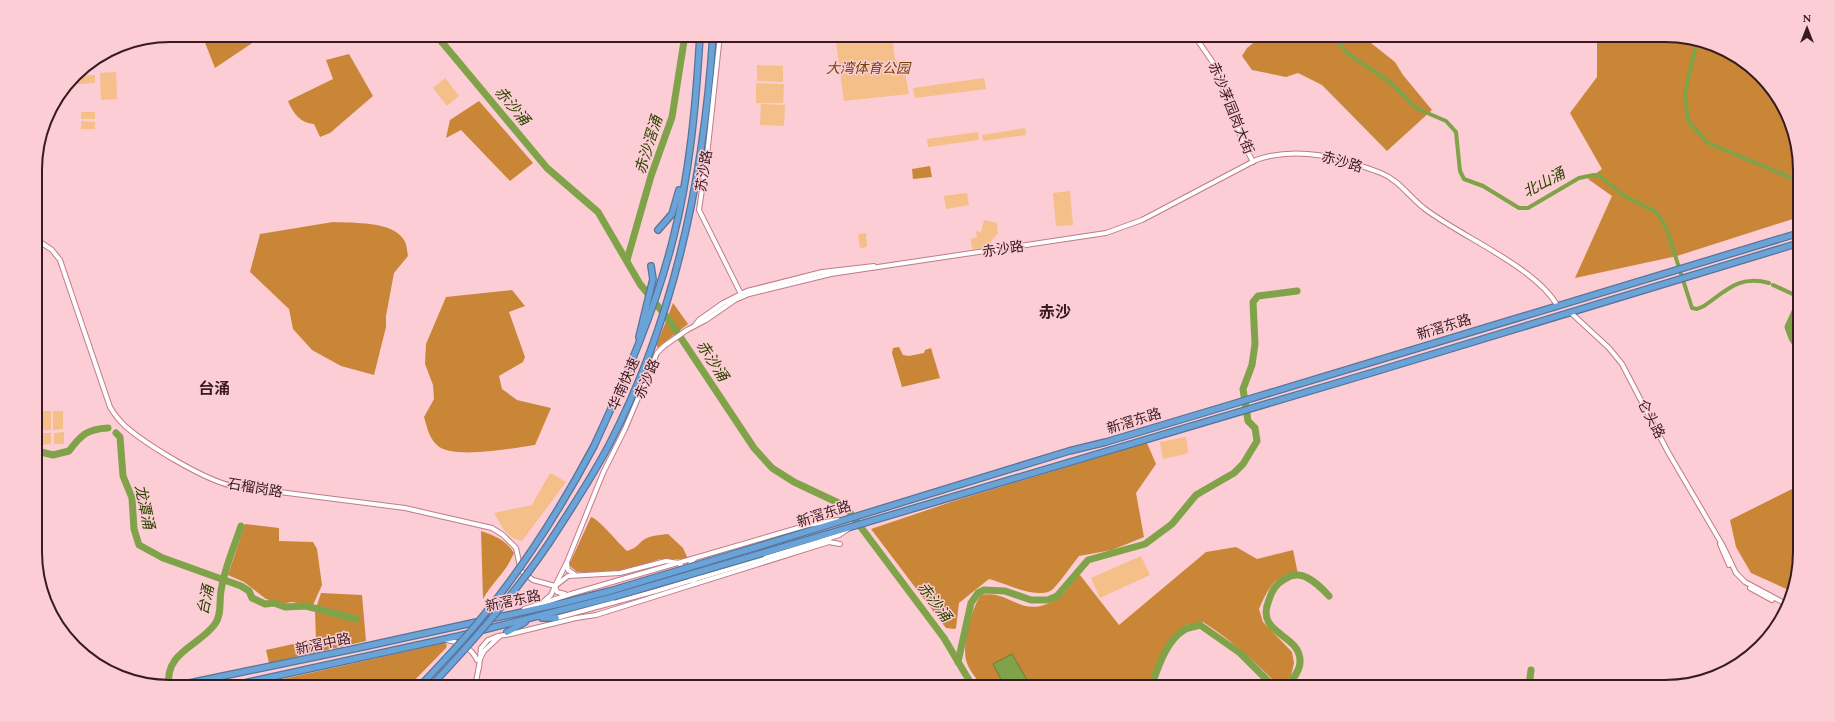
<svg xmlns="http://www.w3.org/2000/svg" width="1835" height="722" viewBox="0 0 1835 722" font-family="Spectral,'Noto Sans SC',serif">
<rect width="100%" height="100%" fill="#fccdd4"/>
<g fill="#f4bf88">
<path d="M835,35H892L895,59L905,72L909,94L844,101Z"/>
<path d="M757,65L783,66V82L757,81Z"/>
<path d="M116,72L117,99L101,100L100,73Z"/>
<path d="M95,75V83L77,84L76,76Z"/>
<path d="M445,78L459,96L447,106L433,88Z"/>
<path d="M984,78L986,89L915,98L913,88Z"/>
<path d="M756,83L784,84L783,103H756Z"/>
<path d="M761,104L785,105L784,126L760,125Z"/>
<rect x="81" y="112" width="14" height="7"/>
<path d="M81,121L95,122V129H81Z"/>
<path d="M1025,128L1026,135L983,141L982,135Z"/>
<path d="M978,132L979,140L928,147L927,139Z"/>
<path d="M1070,191L1073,225L1056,226L1053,193Z"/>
<path d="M967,193L969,205L946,209L944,196Z"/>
<path d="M984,220L997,223L998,233L992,240L989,248L972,249L971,239L977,237L976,231L981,232Z"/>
<path d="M866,233L867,247L860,248L858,234Z"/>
<rect x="41" y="411" width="10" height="19"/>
<path d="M53,411H63V429L53,430Z"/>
<path d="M64,432V444H54V433Z"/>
<path d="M41,433H51V444L41,445Z"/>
<path d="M1186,437L1188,452L1186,454L1163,459L1160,442Z"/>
<path d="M550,473L566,482L522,541C507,539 501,525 494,513L532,505Z"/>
<path d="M1141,556L1150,575L1100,598L1091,578Z"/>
</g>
<g fill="#ca8637">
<path d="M202,35H264L215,68Z"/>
<path d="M1263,35H1361L1395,62L1403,75L1432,110L1387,151L1322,85L1298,73L1286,77L1252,70L1242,56L1247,48Z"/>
<path d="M1597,35H1665L1709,42L1767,81L1790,120V133L1799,158V217L1677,256L1575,278L1612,196L1588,179L1602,169L1570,113L1597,77Z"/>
<path d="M349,54L373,96L330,133L320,137L314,124C300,123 293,113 288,101L333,79L326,60Z"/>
<path d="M479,101L533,163L510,181L461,130L446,138L450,120Z"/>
<path d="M930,166L932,177L913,179L912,169Z"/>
<path d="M333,222C352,223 393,221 404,240C407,244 407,251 408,256L394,273L386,316V327L374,375L341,366L312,350L293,329L289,309L250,272L260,234Z"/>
<path d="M512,290L525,306L509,312L525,357L523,362L499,376L502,389L517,400L551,408L535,445C515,448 451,460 437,445C429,438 427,427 424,417L434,399L433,385L425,364L426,344L446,297Z"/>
<path d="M673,303L688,324L657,348V344Z"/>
<path d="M899,347L903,355L909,356L924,353L925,350L931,348L940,378L902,387L892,353L893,348Z"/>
<path d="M1147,443L1156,464L1136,493L1144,537L1112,550L1079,556C1071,566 1063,578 1054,588C1042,602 1005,583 989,579L959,603L956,628L954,629L946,628L871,529L954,501Z"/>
<path d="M1800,485V552L1793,592L1751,573L1736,547L1730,520Z"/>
<path d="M591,517C598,518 619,544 627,551C639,547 637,544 645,539C652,535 660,535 668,534L683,548L688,559H660L633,568L607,573L577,572L569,565Z"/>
<path d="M245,524L279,528V541L313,542L317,549L322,585L313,605L291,602L284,604L266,599L244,582L228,575Z"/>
<path d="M481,531C495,536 506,540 514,553C505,574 492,582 483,599Z"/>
<path d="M1236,547L1257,559L1293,550L1298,574C1273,575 1268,589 1259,609L1263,622L1292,652L1294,663L1291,676L1282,686L1278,685C1254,661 1231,640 1203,622L1186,625L1173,636L1147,687H1032L993,664L1005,687H982C977,679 968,669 966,660C962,646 972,606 981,595C1011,589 1021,621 1057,599C1068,593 1070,581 1080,575L1119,625L1206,552Z"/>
<path d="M321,593L362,595L366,641L269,663L266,650L316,639L315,611Z"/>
<path d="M445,643L447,645L446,648L408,687H271L270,682Z"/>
</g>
<path fill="#80a349" stroke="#6a7a3d" d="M1012,654L1030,685L1032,687H1005L993,664Z"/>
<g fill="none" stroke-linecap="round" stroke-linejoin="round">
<g stroke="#80a349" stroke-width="4">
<path d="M1326,35L1337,41L1348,54L1387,80L1418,109L1446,121L1456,132L1460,171L1464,179L1483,186L1519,208H1528L1579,178L1594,175L1600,176L1623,195L1656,212L1666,227L1692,308L1697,309L1704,306C1727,290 1739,275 1769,283"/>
<path d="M1697,40L1685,93L1688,121L1708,143L1799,181"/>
<path d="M1773,285L1799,297"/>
</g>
<g stroke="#80a349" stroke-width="7">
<path d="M436,35L547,168L598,212L640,284L669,320L754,448L772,468L794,482L845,506L944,638L973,687"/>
<path d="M627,260L651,176L672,117L685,35"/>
<path d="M1799,303L1788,327L1792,338L1799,349"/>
<path d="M116,433L120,437L123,476L132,498L134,529L139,545L163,558L241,586L249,591L252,598L265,604L274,603L285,607L306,606L356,619"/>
<path d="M37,451L53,455L69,451C81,435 87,429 108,428"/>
<path d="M958,662L971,603L978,593L984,590L1005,591L1031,600H1048L1057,596L1088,560L1145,544L1172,524L1196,495L1234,473L1243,464L1257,441L1255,428L1248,421L1243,389L1252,365L1255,344L1253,302L1258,296L1297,291"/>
<path d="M169,687C164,652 198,647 215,624C222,615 219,601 221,591C224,569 234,547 241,526"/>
<path d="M1151,687C1158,668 1166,641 1184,630C1188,627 1195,627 1200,625L1240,653L1268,681L1277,687"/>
<path d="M1287,687C1292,680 1300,671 1300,662C1301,633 1254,635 1269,600C1272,590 1276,584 1285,579C1291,575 1299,574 1306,577C1316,582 1322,588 1329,596"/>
<path d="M1529,687L1531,670"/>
</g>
<g stroke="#c17a88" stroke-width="6">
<g id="secondary">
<path d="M720,35L707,156L699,210L742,296"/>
<path d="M1194,35L1216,67L1242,140L1253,162"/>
<path d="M36,239L52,250L60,260L110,407C114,414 119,420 125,426C148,446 203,479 232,486L405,508L492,528L503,535L516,548L521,571L533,580L555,586"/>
<path d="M1570,312L1609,348L1622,364L1668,452L1723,546L1736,573L1745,582L1788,605"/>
<path d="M695,325L699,320L723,303L747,291L822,272L874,266"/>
<path d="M1720,544L1729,565"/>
<path d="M694,559L690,564L689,570L694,576L701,577"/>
<path d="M567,563L568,570L574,574"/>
<path d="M555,586L567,562L603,473L625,429L657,353L664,346L687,330L706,320L735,300L749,294L831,274L1106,233L1142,220L1256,160C1298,145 1341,158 1381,173C1399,180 1410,198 1425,209C1462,237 1535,267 1557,305"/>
<path d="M555,586L557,592L565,594"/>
<path d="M1750,588L1772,600"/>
<path d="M544,601L551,595L555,586L568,576L620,573L666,561L679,563L694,582"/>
<path d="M524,609L571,594L808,525L838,520"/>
<path d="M556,618L656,591L818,542L839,535L848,529"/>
<path d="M446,640C460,642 471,647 477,660"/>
<path d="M480,659L484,651L500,636"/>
<path d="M479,668L481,648L488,640L498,636L511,634L576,618L596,615L829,542L840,544"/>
<path d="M475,687L479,666"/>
</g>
</g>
<g stroke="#587398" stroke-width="8">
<g id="highway">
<path d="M658,230L672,214L679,190"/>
<path d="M639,337L653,279L651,266"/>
<path d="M594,446C625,379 655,311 673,239C690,173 696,103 700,35"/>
<path d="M549,543C570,511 591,479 609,445C675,318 704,177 713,35"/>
<path d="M760,546L1069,451L1106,442L1233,404L1799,233"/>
<path d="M763,553L1374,372L1799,243"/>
<path d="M542,618H556"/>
<path d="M507,632L525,622"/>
<path d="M175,686L358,648L563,603L610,591"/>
<path d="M226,687L459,636L613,597"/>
</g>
</g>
<use href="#secondary" stroke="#fff" stroke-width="4"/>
<use href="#highway" stroke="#69a3d8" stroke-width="5.5"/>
<g stroke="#587398" stroke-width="8" stroke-linecap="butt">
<g id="highway-bridge">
<path d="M610,591L760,546"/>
<path d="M613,597L763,553"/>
<path d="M170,687L175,686"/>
<path d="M419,687C438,667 457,647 475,626C521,571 560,510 594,446"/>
<path d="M430,687C473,641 514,595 549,543"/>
</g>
</g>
<use href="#highway-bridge" stroke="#69a3d8" stroke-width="5.5"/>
</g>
<g text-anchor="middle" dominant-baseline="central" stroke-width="3" stroke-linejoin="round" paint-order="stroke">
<g font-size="14" font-style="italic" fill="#724506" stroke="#fccdd4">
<text x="868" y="68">大湾体育公园</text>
</g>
<g font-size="14" fill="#371b21" stroke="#fccdd4">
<text transform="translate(1231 108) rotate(68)">赤沙茅园岗大街</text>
<text transform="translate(1342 162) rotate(16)">赤沙路</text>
<text transform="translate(704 171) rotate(-81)">苏沙路</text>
<text transform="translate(1003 249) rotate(-8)">赤沙路</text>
<text transform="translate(1444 327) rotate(-17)">新滘东路</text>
<text transform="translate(647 379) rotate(-67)">赤沙路</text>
<text transform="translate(624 384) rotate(-66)">华南快速</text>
<text transform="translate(1651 419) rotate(62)">仑头路</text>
<text transform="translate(1134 421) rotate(-17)">新滘东路</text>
<text transform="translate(255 488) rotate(9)">石榴岗路</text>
<text transform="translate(824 514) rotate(-18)">新滘东路</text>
<text transform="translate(513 601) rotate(-12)">新滘东路</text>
<text transform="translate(323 644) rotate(-12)">新滘中路</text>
</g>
<g font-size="15" font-style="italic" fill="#2d4300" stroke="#fccdd4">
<text transform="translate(512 106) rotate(50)">赤沙涌</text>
<text transform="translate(649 145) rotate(-73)">赤沙滘涌</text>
<text transform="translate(1544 183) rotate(-28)">北山涌</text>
<text transform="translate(712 361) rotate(57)">赤沙涌</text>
<text transform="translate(144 507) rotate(78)">龙潭涌</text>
<text transform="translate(206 600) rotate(-78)">台涌</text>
<text transform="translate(934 602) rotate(53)">赤沙涌</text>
</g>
<g font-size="16" font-weight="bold" fill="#371b21" stroke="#fccdd4">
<text x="1055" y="313">赤沙</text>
<text x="214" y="389">台涌</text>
</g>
</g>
<path d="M0 0H1835V722H0ZM170 42H1665A128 128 0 0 1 1793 170V552A128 128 0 0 1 1665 680H170A128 128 0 0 1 42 552V170A128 128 0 0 1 170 42Z" fill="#fccdd4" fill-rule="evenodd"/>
<path fill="none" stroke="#371b21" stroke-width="2" d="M170 42H1665A128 128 0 0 1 1793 170V552A128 128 0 0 1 1665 680H170A128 128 0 0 1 42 552V170A128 128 0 0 1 170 42Z"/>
<g transform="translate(1807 28)" stroke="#fccdd4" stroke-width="3" paint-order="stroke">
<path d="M0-3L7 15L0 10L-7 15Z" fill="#371b21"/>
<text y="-6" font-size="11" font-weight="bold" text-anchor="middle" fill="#371b21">N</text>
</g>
</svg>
